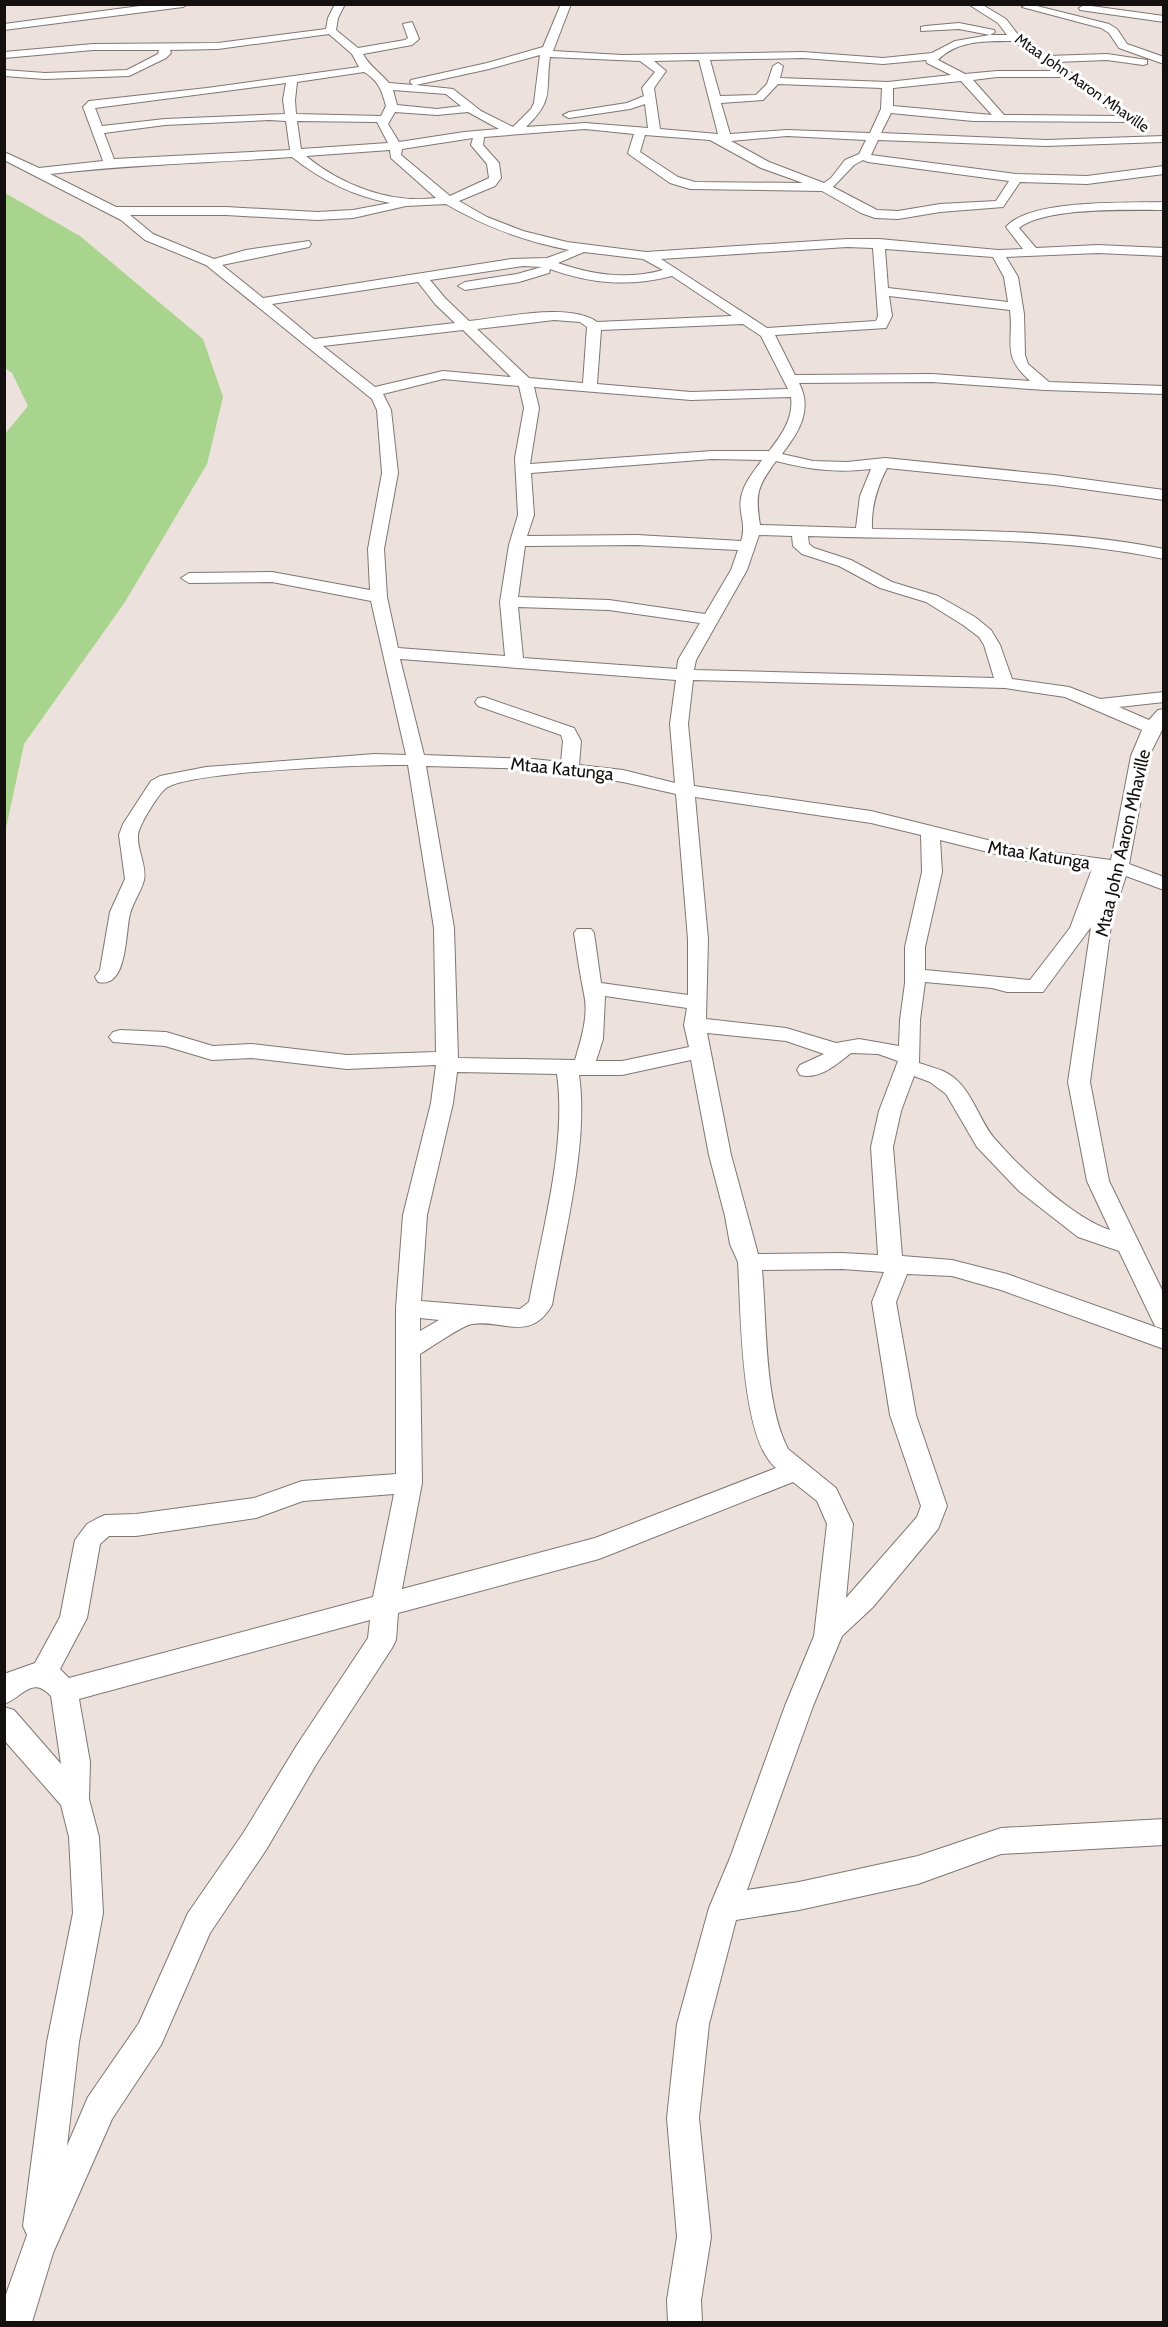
<svg xmlns="http://www.w3.org/2000/svg" width="1168" height="2327" viewBox="0 0 1168 2327" font-family="Cabin,sans-serif">
<rect width="100%" height="100%" fill="#ece1dd"/>
<path fill="#a8d48e" d="M5,193L80,236L203,339L223,397L207,464L125,602L24,744L5,833V434L28,406L12,373L5,368Z"/>
<g fill="none" stroke-linecap="round" stroke-linejoin="round">
<g stroke="#807672" stroke-width="2">
<g id="minor">
<path d="M155,4H188L183,7L4,30V24Z"/>
<path d="M335,4H345L338,18L336,30L358,48L405,40L408,38L403,24L412,22L419,39L412,45L363,54C370,67 380,72 389,83L413,85L410,82L411,80L487,63L543,47L561,4H571L553,51L622,55L803,52L883,58L932,53L955,41L990,35L959,29L921,31V27L925,26L959,23L994,30L995,32L990,35H1007L998,23L968,4H981L1006,19L1019,36L1047,56L1107,54L1147,60V64L1143,65L1107,60L1056,62L1136,118V122L973,121L891,113L881,133L1046,140L1164,136L1162,142L1046,146L878,140L871,155L1016,174L1087,176L1164,166V174L1087,184L1020,182L1003,207L940,212L898,219L875,218L861,213L822,191L690,189L670,183L630,155L628,153L634,134L585,129L484,137L483,145L499,163L501,178L495,186L459,201L487,217L523,231L567,242L646,252L847,239H879L998,250L1023,249L1006,227C1029,199 1128,203 1164,202V210C1129,210 1045,207 1019,228L1036,248L1098,245L1164,248V256L1098,253L1006,257L1018,277L1024,314L1025,355L1028,364L1049,382L1164,386V394L1045,390L932,382L799,383C813,410 799,432 782,454L813,461L847,462L885,458L1054,475L1164,490V500L1054,485L887,468C877,487 871,507 872,529C969,531 1068,529 1164,549V559C1047,535 926,540 808,536L809,544L814,548L851,560L892,582L938,596L975,617L991,630L1000,645L1012,679L1069,687L1100,699L1164,692V702L1119,707L1149,720L1158,710L1164,709V726L1149,756L1129,864L1164,877V890L1126,876L1112,918L1090,1082L1109,1181L1164,1294V1329L1155,1326L1119,1251L1078,1237L1019,1191L977,1147L946,1094L930,1082L914,1076L901,1111L893,1147L902,1256L952,1260L1007,1274L1164,1330V1349L1001,1290L952,1276L907,1274L896,1302L916,1415L947,1506L938,1529L873,1607L842,1636L813,1706L747,1890L799,1882L918,1856L1001,1828L1164,1819V1845L1001,1854L918,1884L799,1910L736,1920L709,2024L699,2118L711,2237L701,2300L702,2322H668L667,2300L677,2237L667,2118L677,2024L709,1908L730,1858L785,1706L814,1636L827,1524L817,1501L793,1482L599,1559L398,1613L396,1640L392,1648L317,1763L266,1850L210,1933L161,2045L112,2119L53,2253L32,2322H4V2300L27,2235L23,2226L47,2042L73,1913L69,1837L61,1805L4,1740V1707L14,1710L61,1764L51,1696C32,1675 23,1697 4,1704V1674L35,1663L60,1617L75,1540L87,1524L96,1519L105,1515L136,1514L254,1498L302,1481L396,1474V1308L403,1215L431,1103L436,1065L347,1069L251,1058L212,1060L165,1046L113,1042L109,1037L113,1032L120,1030L166,1032L213,1046L251,1044L347,1055L436,1052L434,928L408,765C373,764 185,771 165,789C158,795 138,826 138,836C137,850 147,866 144,880C141,892 133,902 130,914C125,933 128,989 98,982L95,977L100,970L110,912L125,879L119,835L123,824L151,781L160,776L206,767L375,754L406,755L371,601L272,582L189,583L181,578L189,573L272,572L370,590L368,549L382,473L377,410L372,399L206,265L145,240L121,220L4,160V152L39,168L103,161L83,107L89,101L207,88L359,67L352,54L329,34L218,49L170,50L171,53L166,58L129,76L45,79L4,76V70L45,73L127,70L158,54L159,50H93L4,58V52L93,44L218,43L326,29L328,18ZM1013,41L1055,71H997L965,74L938,60C957,40 987,41 1013,41ZM540,55L534,103L531,109L513,127L481,111L453,89L416,85L489,69ZM550,57L640,61L655,72L642,88L644,96L627,103L569,112L563,115L569,118L630,109L645,104L648,128L585,123L526,127C555,99 545,92 550,57ZM803,58L883,64L926,60L927,63L951,75L888,82L780,78L783,66L778,63L773,66L767,84L756,95L720,96L710,60ZM699,60L718,134L660,129L654,88L666,71L654,61ZM364,72C379,81 382,91 386,106L381,116L296,114L295,100L297,82ZM997,77H1064L1118,116L1004,115L973,80ZM961,81L992,115L893,106V88ZM286,83L283,100L285,114L165,119L102,126L95,108ZM778,84L882,88L881,109L870,133L787,130L730,134L721,103L763,100ZM393,90L446,94L461,106L437,109L397,105ZM395,112L437,115L468,112L499,129L464,132L399,142L388,124ZM269,120L286,121L290,150L114,159L104,133L165,125ZM297,121L377,122L388,143L301,149ZM645,135L710,140L761,168L803,183L695,182L678,177L640,152ZM787,136L866,140L859,154L845,160L831,178L824,183L769,162L731,141ZM473,138L471,145L487,164L489,178L450,196L401,155L402,149ZM390,150L391,158L436,198C390,204 341,185 306,156ZM292,157C321,180 353,196 390,203L353,210L317,212L226,207H116L50,174C131,164 211,163 292,157ZM863,160L868,162L1009,181L996,201L940,204L898,211L877,210L833,187L854,165ZM446,204C485,227 524,241 569,250L547,258L511,259L263,298L222,265L309,247L311,244L309,241L246,250L214,259L153,234L130,215H226L317,220L353,218L406,206ZM847,247L873,248L878,316L876,321L767,328L661,259ZM885,249L993,257L1004,277L1008,302L888,288ZM584,252L643,259L663,270C627,280 593,275 558,263ZM523,266L542,267L517,274L465,282L458,286L465,290L519,282L549,273L550,269C592,284 629,287 672,276L732,316L597,322C569,302 503,318 469,321L445,298L430,280ZM418,282L435,304L455,323L314,339L272,304ZM889,296L1010,310C1014,344 1001,355 1030,381L932,374L795,375L775,335L886,328L892,316ZM554,320L580,322L587,327L583,383L529,378L477,329ZM743,324L761,336L788,389L691,392L597,384L601,330ZM463,330L511,377L443,371L375,387L323,346ZM443,379L519,386L524,408L515,458L518,515L509,545L500,602L505,656L398,648L387,597L384,549L398,473L391,410L383,394ZM534,387L691,400L791,397C794,418 781,436 769,451H712L530,464L539,408ZM712,459L762,460C754,471 743,484 741,498C738,513 747,524 741,541L637,535L527,536L534,515L531,473ZM776,461C812,470 835,473 871,469L860,496L856,528L760,525C755,494 757,487 776,461ZM759,535L792,536L793,546L802,554L839,566L880,588L926,602L963,625L979,637L984,645L994,678L694,670L696,660L747,570ZM637,545L738,550L731,570L705,614L609,600L518,597L525,546ZM518,607L609,610L700,623L678,660L677,669L523,658ZM400,659L676,680L670,724L675,783L623,770L579,765L581,741L574,728L484,697L478,698L475,702L478,706L561,735L563,741L561,762L533,759L424,755ZM693,680L1005,688L1065,697L1142,730L1131,756L1111,860L1020,848L871,811L694,786L688,724ZM426,766L533,769L623,782L676,794L688,939V995L601,983L594,933L591,929H577L574,933C577,954 580,974 584,994C589,1015 581,1040 575,1060L458,1058L454,928ZM695,797L871,823L921,835L922,872L905,947V983L900,1020L899,1046L859,1039L836,1043L786,1028L706,1019L708,939ZM940,840L1020,860L1092,869L1070,928L1030,980L925,970V947L942,872ZM1091,927L1068,1082L1087,1181L1110,1230C1073,1218 1020,1168 994,1138C977,1117 971,1085 945,1072C937,1068 927,1066 919,1063L920,1020L925,982L992,988L1007,992H1043ZM605,996L687,1008L684,1025L689,1047L622,1061H596L603,1039ZM707,1033L786,1041L824,1054L800,1065L797,1070L800,1075C820,1080 837,1064 851,1053L878,1054L898,1061L879,1111L871,1147L878,1255L842,1253L758,1254L731,1155ZM691,1060L709,1155L725,1216L730,1244L738,1262C741,1308 740,1439 776,1468L595,1538L402,1589L422,1483L420,1354C430,1348 463,1325 472,1324C502,1319 530,1343 552,1305C564,1236 589,1143 579,1075H622ZM457,1072L557,1074C567,1144 542,1232 529,1302L520,1309L421,1301L427,1215L453,1103ZM842,1269L884,1272L872,1302L890,1415L921,1506L917,1517L846,1598L853,1524L836,1488L788,1449C764,1402 767,1324 762,1270ZM420,1318L439,1320L420,1331ZM394,1494L373,1597L69,1678L60,1669L87,1618L100,1544L109,1536H136L256,1518L303,1501ZM370,1620L368,1638L297,1745L244,1832L188,1913L139,2023L88,2097L67,2146L79,2042L103,1913L99,1837L89,1799L90,1762L79,1699Z"/>
<path d="M1029,4L1109,24L1117,29L1127,44L1164,57V64L1119,48L1109,33L1101,28L1022,7Z"/>
<path d="M1084,5L1164,16V22L1080,10L1079,8Z"/>
</g>
</g>
<use href="#minor" fill="#fff" fill-rule="evenodd"/>
</g>
<g text-anchor="middle" dominant-baseline="central" stroke-width="6" stroke-linejoin="round" paint-order="stroke">
<g font-size="15" fill="#14100f" stroke="#fff">
<text transform="translate(1082 83) rotate(35)">Mtaa John Aaron Mhaville</text>
</g>
<g font-size="18" fill="#14100f" stroke="#fff">
<text transform="translate(562 769) rotate(6)">Mtaa Katunga</text>
<text transform="translate(1123 843) rotate(-77)">Mtaa John Aaron Mhaville</text>
<text transform="translate(1039 855) rotate(9)">Mtaa Katunga</text>
</g>
</g>
<rect width="1168" height="2327" fill="none" stroke="#14100f" stroke-width="12"/>
</svg>
